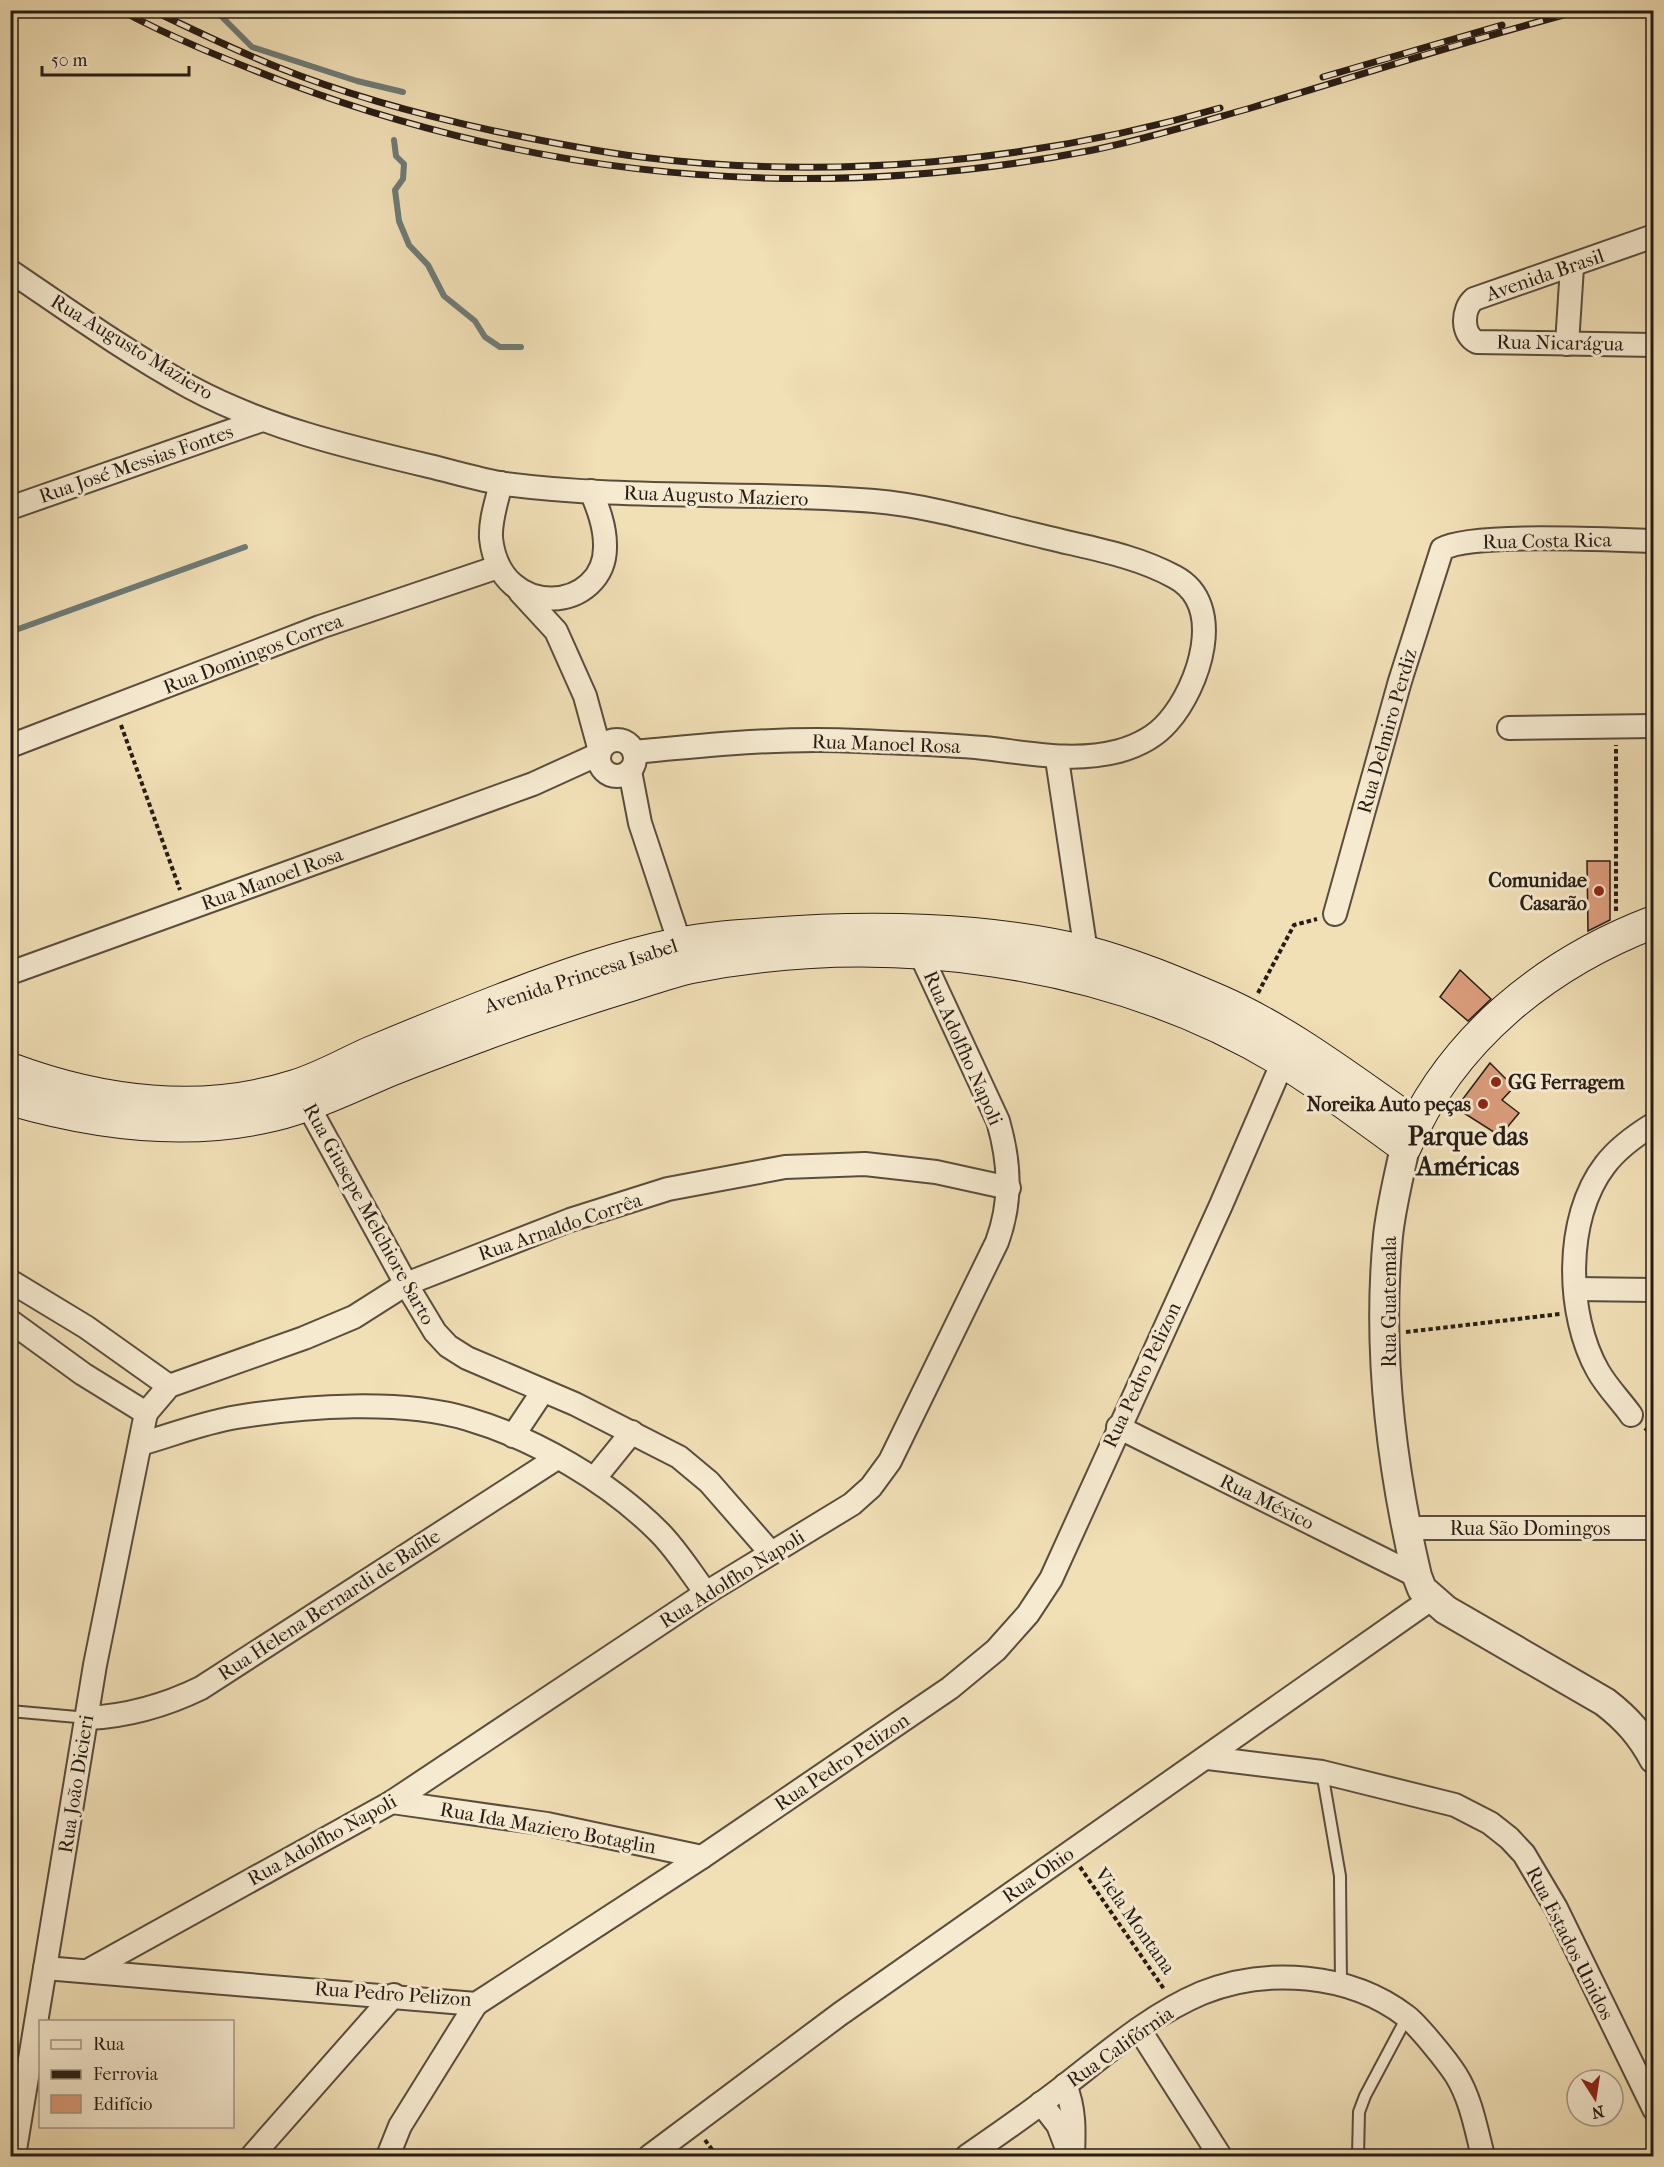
<svg xmlns="http://www.w3.org/2000/svg" width="1664" height="2167" viewBox="0 0 1664 2167" font-family="'IM FELL French Canon',serif">
<rect width="100%" height="100%" fill="#f1dfb6"/>
<filter id="stains"><feTurbulence type="fractalNoise" baseFrequency=".00333" numOctaves="4"/><feColorMatrix values="0 0 0 0 .2 0 0 0 0 .09 0 0 0 0 .02 0 0 0 .5 -.17"/></filter>
<radialGradient id="worn" r=".72"><stop offset=".6" stop-color="#630" stop-opacity="0"/><stop offset="1" stop-color="#630" stop-opacity=".3"/></radialGradient>
<g fill="none" stroke-linecap="round" stroke-linejoin="round">
<g stroke="#6e7b76" stroke-width="6">
<path d="M215,10L252,47L357,81L403,92"/>
<path d="M394,140L396,156L404,164L403,179L395,190L399,221L409,245L428,265L444,296L475,321L485,337L500,347H521"/>
<path d="M10,632L245,547"/>
</g>
</g>
<g fill="#db9d7c" stroke="#271c15" stroke-width="1.5">
<path d="M1587,861H1610V920L1588,931Z"/>
<path d="M1460,970L1491,999L1468,1021L1440,997Z"/>
<path d="M1490,1063L1514,1087L1502,1100L1519,1113L1500,1136L1456,1108Z"/>
</g>
<g fill="none" stroke-linecap="round" stroke-linejoin="round">
<g stroke="#5a4d3d" stroke-width="14">
<g id="service">
<path d="M10,1711L88,1718"/>
<path d="M1322,1772L1340,1876L1341,1984"/>
<path d="M1358,2156L1359,2112L1365,2096L1407,2017"/>
</g>
</g>
<g stroke="#5a4d3d" stroke-width="26">
<g id="minor">
<path d="M1654,236L1474,299C1462,309 1461,335 1477,342L1654,345"/>
<path d="M10,271C69,311 128,353 190,387C264,427 348,447 429,466C454,472 480,480 505,484C627,500 751,491 874,501C932,506 989,524 1045,537C1089,548 1135,555 1175,577C1227,605 1199,687 1168,722C1156,736 1137,746 1119,751C1073,763 1030,753 984,748C942,744 900,743 858,741C783,737 709,745 634,752"/>
<path d="M1567,344L1572,267"/>
<path d="M501,483C497,501 490,519 491,538C500,623 607,612 605,545C605,526 598,508 591,491"/>
<path d="M10,508L262,420"/>
<path d="M520,592L556,631L585,696L600,751"/>
<path d="M1509,728L1654,726"/>
<circle cx="617" cy="758" r="18"/>
<path d="M10,746L320,627L498,567"/>
<path d="M1057,759L1086,952"/>
<path d="M630,771L640,823L684,956"/>
<path d="M1335,914L1400,681L1442,549C1471,532 1612,540 1654,541"/>
<path d="M10,973L533,784L599,754"/>
<path d="M300,1091L406,1284L435,1332L448,1346L467,1358L575,1404L679,1457L709,1482L771,1553"/>
<path d="M10,1281L86,1327L169,1386"/>
<path d="M1576,1289L1654,1290"/>
<path d="M10,1321L83,1374L146,1413"/>
<path d="M146,1413L169,1386L304,1338L354,1317L406,1284L570,1220L668,1189L785,1167L865,1164L936,1172L1009,1188"/>
<path d="M1631,1415C1621,1401 1607,1387 1598,1371C1566,1315 1564,1218 1605,1165C1617,1149 1636,1135 1654,1124"/>
<path d="M1118,1427L1417,1576"/>
<path d="M513,1436L543,1391"/>
<path d="M140,1444C172,1435 205,1422 237,1417C306,1406 401,1399 468,1419C536,1439 609,1482 659,1532C677,1550 691,1573 706,1593"/>
<path d="M594,1479L632,1432"/>
<path d="M1406,1528H1654"/>
<path d="M88,1718C129,1716 164,1706 201,1688L557,1458"/>
<path d="M1208,1758L1322,1772L1455,1805L1490,1823L1509,1838L1524,1854L1556,1908L1654,2109"/>
<path d="M392,1802L547,1824L702,1857"/>
<path d="M45,1968L476,2004L702,1857L950,1688L996,1650L1028,1614L1051,1579L1221,1205L1288,1050"/>
<path d="M89,1970L392,1802L706,1593L852,1504L871,1487L890,1461L997,1242C1012,1201 1010,1163 998,1121L920,953"/>
<path d="M1139,2029L1220,2156"/>
<path d="M1065,2085C1075,2109 1074,2131 1073,2156"/>
<path d="M1041,2103L1058,2125L1069,2154"/>
<path d="M14,2156L95,1665L146,1413"/>
<path d="M252,2156L394,1995"/>
<path d="M388,2156L400,2126L476,2004"/>
<path d="M650,2156L840,2014L1431,1599"/>
<path d="M967,2156C999,2134 1032,2111 1063,2087C1107,2053 1150,2015 1202,1993C1266,1967 1350,1973 1406,2016C1418,2025 1447,2061 1456,2075C1471,2099 1476,2129 1483,2156"/>
</g>
</g>
<g stroke="#5a4d3d" stroke-width="32">
<path id="tertiary" d="M1405,1147C1399,1176 1391,1207 1388,1236C1377,1349 1391,1466 1417,1576L1422,1589L1446,1610L1605,1702C1627,1719 1641,1735 1654,1759"/>
</g>
<g stroke="#271c15" stroke-width="34">
<g id="secondary">
<path d="M10,1069C101,1103 201,1116 295,1086C321,1078 345,1064 370,1053C413,1035 457,1017 501,1000C558,978 619,956 679,944C708,938 738,936 768,934C869,926 988,928 1086,952C1132,964 1177,983 1219,1001C1290,1032 1352,1081 1415,1124"/>
<path d="M10,1099C96,1124 186,1136 273,1115C314,1105 352,1086 390,1070C422,1057 455,1045 487,1033C536,1015 585,999 634,984C653,978 672,971 691,967C887,929 1112,957 1284,1062C1326,1088 1365,1118 1405,1147C1451,1039 1546,963 1654,922"/>
</g>
</g>
<g stroke="#271c15" stroke-width="4" stroke-dasharray="4.5 3" stroke-linecap="butt">
<path d="M121,725L180,890"/>
<path d="M1616,911V745"/>
<path d="M1258,993L1294,925L1317,919"/>
<path d="M1406,1332L1560,1314"/>
<path d="M1645,1428L1654,1437"/>
<path d="M1080,1867L1164,1989"/>
<path d="M705,2140L717,2156"/>
</g>
<use href="#service" stroke="#f6ead0" stroke-width="10"/>
<use href="#minor" stroke="#f6ead0" stroke-width="22"/>
<use href="#tertiary" stroke="#f6ead0" stroke-width="28"/>
<use href="#secondary" stroke="#f6ead0" stroke-width="32"/>
<g stroke="#271c15" stroke-width="7">
<g id="rail">
<path d="M120,10C174,39 230,61 287,83C549,181 818,204 1093,150C1147,139 1201,122 1254,107C1363,74 1472,39 1582,10"/>
<path d="M152,10C193,30 235,50 277,67C347,95 421,115 494,131C543,141 592,151 641,157C833,181 1034,162 1220,108"/>
<path d="M1323,77L1502,25"/>
</g>
</g>
<use href="#rail" stroke="#f6ead0" stroke-width="4.5" stroke-dasharray="14" stroke-linecap="butt"/>
</g>
<g fill="#8f2418" stroke="#f6ead0" stroke-width="2">
<circle cx="1599" cy="891" r="6"/>
<circle cx="1496" cy="1082" r="6"/>
<circle cx="1483" cy="1104" r="6"/>
</g>
<g text-anchor="middle" dominant-baseline="central" stroke-width="6" stroke-linejoin="round" paint-order="stroke">
<g font-size="20" fill="#271c15" stroke="#f6ead0">
<text transform="translate(1545 275) rotate(-19)">Avenida Brasil</text>
<text transform="translate(1560 343) rotate(1)">Rua Nicarágua</text>
<text transform="translate(132 347) rotate(31)">Rua Augusto Maziero</text>
<text transform="translate(136 464) rotate(-19)">Rua José Messias Fontes</text>
<text transform="translate(716 496) rotate(2)">Rua Augusto Maziero</text>
<text transform="translate(1547 541) rotate(-1)">Rua Costa Rica</text>
<text transform="translate(253 654) rotate(-21)">Rua Domingos Correa</text>
<text transform="translate(1387 731) rotate(-74)">Rua Delmiro Perdiz</text>
<text transform="translate(886 744) rotate(2)">Rua Manoel Rosa</text>
<text transform="translate(272 879) rotate(-20)">Rua Manoel Rosa</text>
<text transform="translate(581 976) rotate(-18)">Avenida Princesa Isabel</text>
<text transform="translate(963 1048) rotate(66)">Rua Adolfho Napoli</text>
<text transform="translate(369 1214) rotate(61)">Rua Giusepe Melchiore Sarto</text>
<text transform="translate(560 1227) rotate(-19)">Rua Arnaldo Corrêa</text>
<text transform="translate(1389 1302) rotate(-90)">Rua Guatemala</text>
<text transform="translate(1142 1375) rotate(-65)">Rua Pedro Pelizon</text>
<text transform="translate(1267 1502) rotate(26)">Rua México</text>
<text x="1530" y="1528">Rua São Domingos</text>
<text transform="translate(732 1579) rotate(-32)">Rua Adolfho Napoli</text>
<text transform="translate(329 1605) rotate(-33)">Rua Helena Bernardi de Bafile</text>
<text transform="translate(842 1762) rotate(-34)">Rua Pedro Pelizon</text>
<text transform="translate(76 1784) rotate(-81)">Rua João Dicieri</text>
<text transform="translate(548 1828) rotate(10)">Rua Ida Maziero Botaglin</text>
<text transform="translate(322 1840) rotate(-29)">Rua Adolfho Napoli</text>
<text transform="translate(1038 1875) rotate(-35)">Rua Ohio</text>
<text transform="translate(1135 1921) rotate(55)">Viela Montana</text>
<text transform="translate(1570 1943) rotate(63)">Rua Estados Unidos</text>
<text transform="translate(393 1994) rotate(4)">Rua Pedro Pelizon</text>
<text transform="translate(1120 2047) rotate(-35)">Rua Califórnia</text>
</g>
<g font-size="20" font-weight="bold" fill="#271c15" stroke="#f6ead0" text-anchor="end">
<text x="1587" y="880">Comunidae<tspan x="1587" dy="23">Casarão</tspan></text>
<text x="1508" y="1082" text-anchor="start">GG Ferragem</text>
<text x="1471" y="1104">Noreika Auto peças</text>
</g>
<g font-size="26" font-weight="bold" fill="#271c15" stroke="#f6ead0">
<text x="1468" y="1136">Parque das<tspan x="1468" dy="30">Américas</tspan></text>
</g>
</g>
<rect width="1664" height="2167" fill="none" stroke="#f1dfb6" stroke-width="36"/>
<rect x="12" y="12" width="1640" height="2143" fill="none" stroke="#271c15" stroke-width="3"/>
<rect x="18" y="18" width="1628" height="2131" fill="none" stroke="#271c15" stroke-width="1.5"/>
<rect x="39" y="2020" width="195" height="108" fill="#f6ead0" stroke="#a39885" stroke-width="1.5"/>
<rect x="51" y="2040" width="30" height="9" fill="#f6ead0" stroke="#a39885" stroke-width="1.5"/>
<text x="93" y="2050" font-size="18" fill="#271c15">Rua</text>
<rect x="51" y="2070" width="30" height="9" fill="#271c15" stroke="#a39885" stroke-width="1.5"/>
<text x="93" y="2080" font-size="18" fill="#271c15">Ferrovia</text>
<rect x="51" y="2095" width="30" height="18" fill="#db9d7c" stroke="#a39885" stroke-width="1.5"/>
<text x="93" y="2110" font-size="18" fill="#271c15">Edifício</text>
<g transform="translate(1595 2098) rotate(168)"><circle r="28" fill="#f6ead0" stroke="#a39885" stroke-width="1.5"/>
<path d="M0-4.5L10 22L0 15L-10 22Z" fill="#8f2418"/>
<text y="-9" font-size="16" font-weight="bold" text-anchor="middle" fill="#271c15">N</text>
</g>
<path d="M42 66v9h147v-9" fill="none" stroke="#271c15" stroke-width="3"/>
<text x="51" y="66" font-size="18" fill="#271c15" stroke="#f6ead0" stroke-width="4.5" paint-order="stroke">50 m</text>
<rect width="100%" height="100%" filter="url(#stains)"/>
<rect width="100%" height="100%" fill="url(#worn)"/>
</svg>
